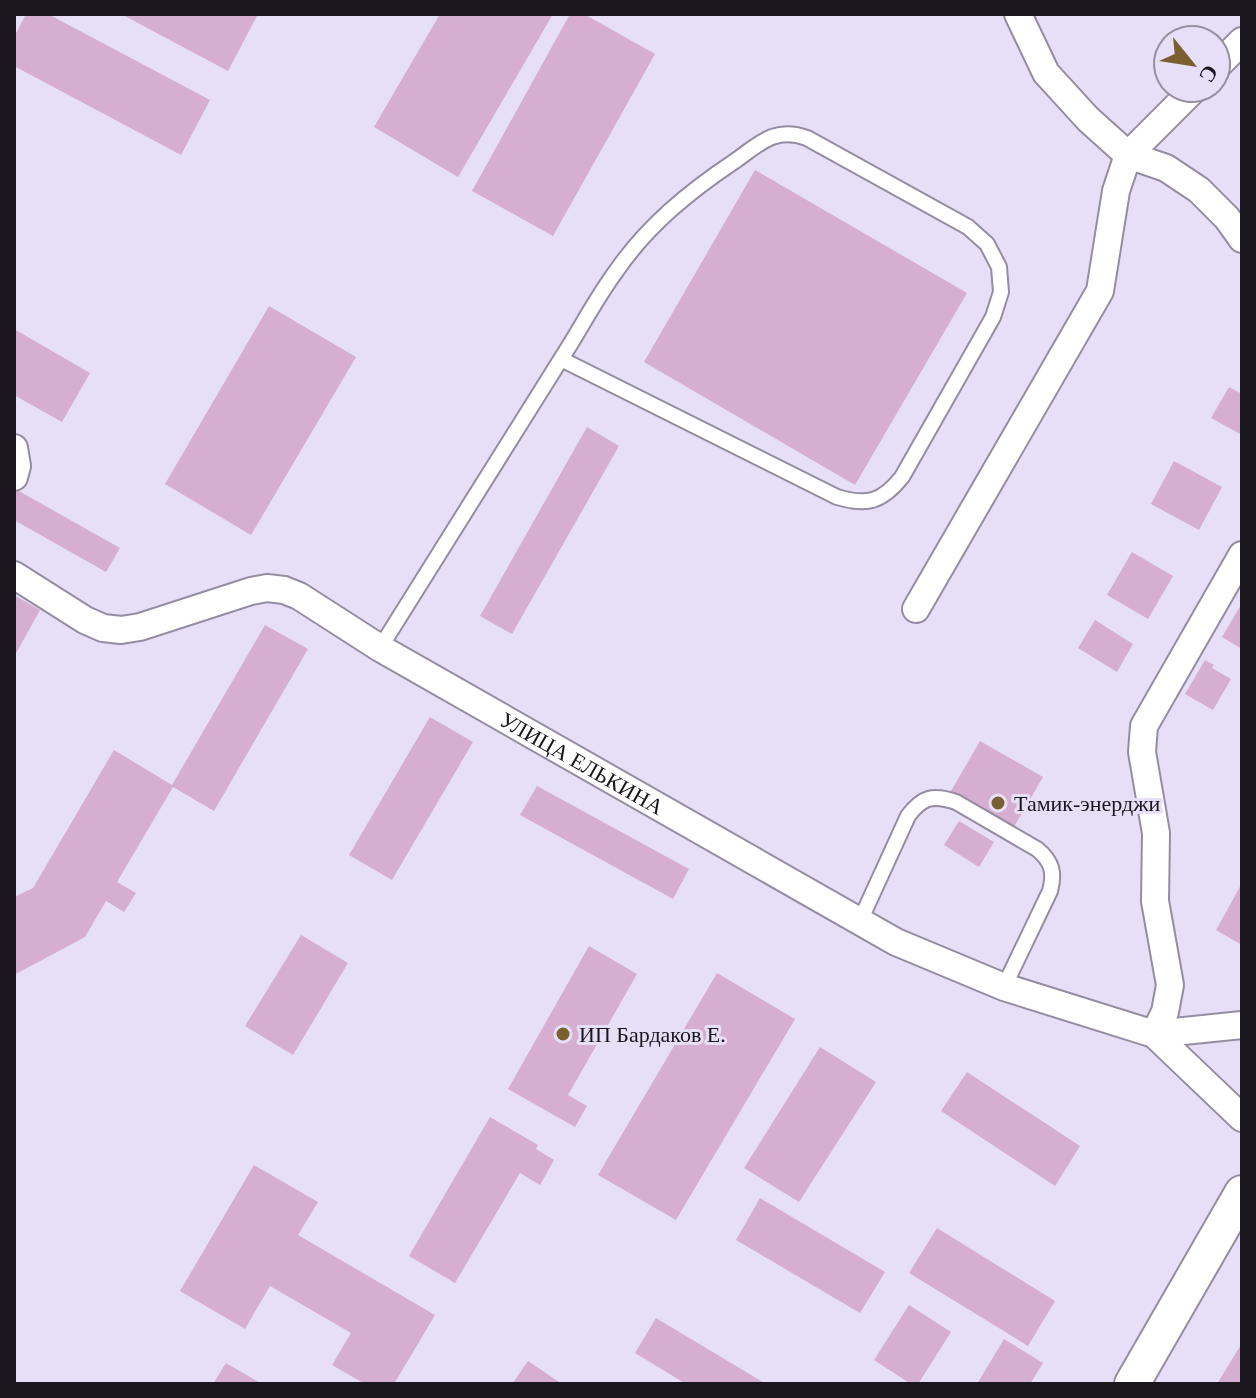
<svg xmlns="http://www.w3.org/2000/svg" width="1256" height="1398" viewBox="0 0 1256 1398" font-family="Georgia,serif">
<rect width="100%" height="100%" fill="#e7dff7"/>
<g fill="#d5aed2">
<path d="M26,14H48L210,100L181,155L14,66V37Z"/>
<path d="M121,14H258L228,71Z"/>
<path d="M440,14H553L458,177L374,127Z"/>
<path d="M570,14H584L655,54L553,236L472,191Z"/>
<path d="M755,170L967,293L855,485L644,362Z"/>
<path d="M269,306L356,357L251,535L165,484Z"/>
<path d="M14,329L90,373L62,422L14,395Z"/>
<path d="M1229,387L1242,394V435L1211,418Z"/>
<path d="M587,427L619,446L512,634L480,616Z"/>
<path d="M1174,461L1222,487L1199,530L1151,504Z"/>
<path d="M17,490L120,548L106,572L14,520V495Z"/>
<path d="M1132,552L1173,576L1148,619L1107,595Z"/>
<path d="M14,595L40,610L14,657Z"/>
<path d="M1242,603V649L1222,637Z"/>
<path d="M1095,620L1133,644L1117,672L1078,648Z"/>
<path d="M265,625L308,649L214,811L173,787L117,882L136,893L124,912L106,901L85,937L14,975V897L33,888L114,750L172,785Z"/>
<path d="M1205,660L1214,665L1212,668L1231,679L1213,710L1185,694Z"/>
<path d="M430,717L473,742L392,880L349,855Z"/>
<path d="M980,741L1043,777L1014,827L951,791Z"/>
<path d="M537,786L689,869L673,899L520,815Z"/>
<path d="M959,821L994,842L979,867L944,845Z"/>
<path d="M1242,883V945L1216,930Z"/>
<path d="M301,935L348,963L293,1055L245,1026Z"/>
<path d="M589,946L637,974L568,1095L587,1106L575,1127L508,1089Z"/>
<path d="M717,973L795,1019L676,1220L598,1175Z"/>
<path d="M820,1047L876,1082L799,1202L744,1168Z"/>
<path d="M967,1072L1080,1146L1055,1186L941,1111Z"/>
<path d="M490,1117L538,1145L536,1149L554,1160L540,1185L520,1173L455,1283L409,1256Z"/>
<path d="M254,1165L318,1202L298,1235L435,1315L394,1384H365L332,1365L351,1333L270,1286L245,1329L180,1291Z"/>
<path d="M760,1198L885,1272L860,1313L736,1240Z"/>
<path d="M937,1228L1055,1301L1028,1346L909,1273Z"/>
<path d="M909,1305L951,1332L918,1384H911L874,1360Z"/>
<path d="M656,1318L766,1384H686L635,1353Z"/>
<path d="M1004,1339L1043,1363L1030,1384H977Z"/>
<path d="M1242,1343V1384H1217Z"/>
<path d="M528,1361L562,1384H512Z"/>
<path d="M226,1363L262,1384H213Z"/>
</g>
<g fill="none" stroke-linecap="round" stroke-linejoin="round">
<g stroke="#948da2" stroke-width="18">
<g id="service">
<path d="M380,648L561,359L837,497C867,506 882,502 902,477L993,317L1001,292L999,267L987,244L968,227L807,138C775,126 759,144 735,161C690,191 648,225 617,270C596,298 580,330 561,359"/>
<path d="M860,921L908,816C922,797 933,794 956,802L1037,849C1052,861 1055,873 1050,891L1004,987"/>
</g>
</g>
<g stroke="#948da2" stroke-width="30">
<g id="minor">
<path d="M1018,14L1046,73L1088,119L1128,155L1166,168L1199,190L1227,218L1242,239"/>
<path d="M1216,67L1242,41"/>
<path d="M14,448L17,466L14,477"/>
<path id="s1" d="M14,575L85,620L103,628L121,630L140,627L251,591L267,588L284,590L299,596L380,648L896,942L1004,987L1154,1034L1242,1118"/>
<path d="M916,609L1100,291L1116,191L1128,155L1195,88"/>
<path d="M1154,1034L1165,1012L1170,985L1155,901L1156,833L1142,752L1144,726L1242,555"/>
<path d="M1154,1034L1242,1025"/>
</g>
</g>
<g stroke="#948da2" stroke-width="38">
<path id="tertiary" d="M1132,1384L1242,1193"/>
</g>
<use href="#service" stroke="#fff" stroke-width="14"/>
<use href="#minor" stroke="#fff" stroke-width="26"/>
<use href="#tertiary" stroke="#fff" stroke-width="34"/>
</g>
<g fill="#7a5f31" stroke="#e7dff7" stroke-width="3">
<circle cx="998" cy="803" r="8"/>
<circle cx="563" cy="1034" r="8"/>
</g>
<g text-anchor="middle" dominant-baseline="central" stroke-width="6" stroke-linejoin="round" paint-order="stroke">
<g font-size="22" fill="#19161e" stroke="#e7dff7">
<text stroke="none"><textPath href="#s1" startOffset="636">УЛИЦА ЕЛЬКИНА</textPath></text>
</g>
<g font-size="22" fill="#19161e" stroke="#e7dff7" text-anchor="start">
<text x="1014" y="803">Тамик-энерджи</text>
<text x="579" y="1034">ИП Бардаков Е.</text>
</g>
</g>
<rect width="1256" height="1398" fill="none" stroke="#19161e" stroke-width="32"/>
<g transform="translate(1192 64) rotate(120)"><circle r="38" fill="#e7dff7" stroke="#958fa0" stroke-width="2"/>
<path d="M0-6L14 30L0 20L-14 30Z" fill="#7a5f31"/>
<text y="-12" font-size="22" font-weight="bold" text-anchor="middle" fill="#19161e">С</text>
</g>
</svg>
